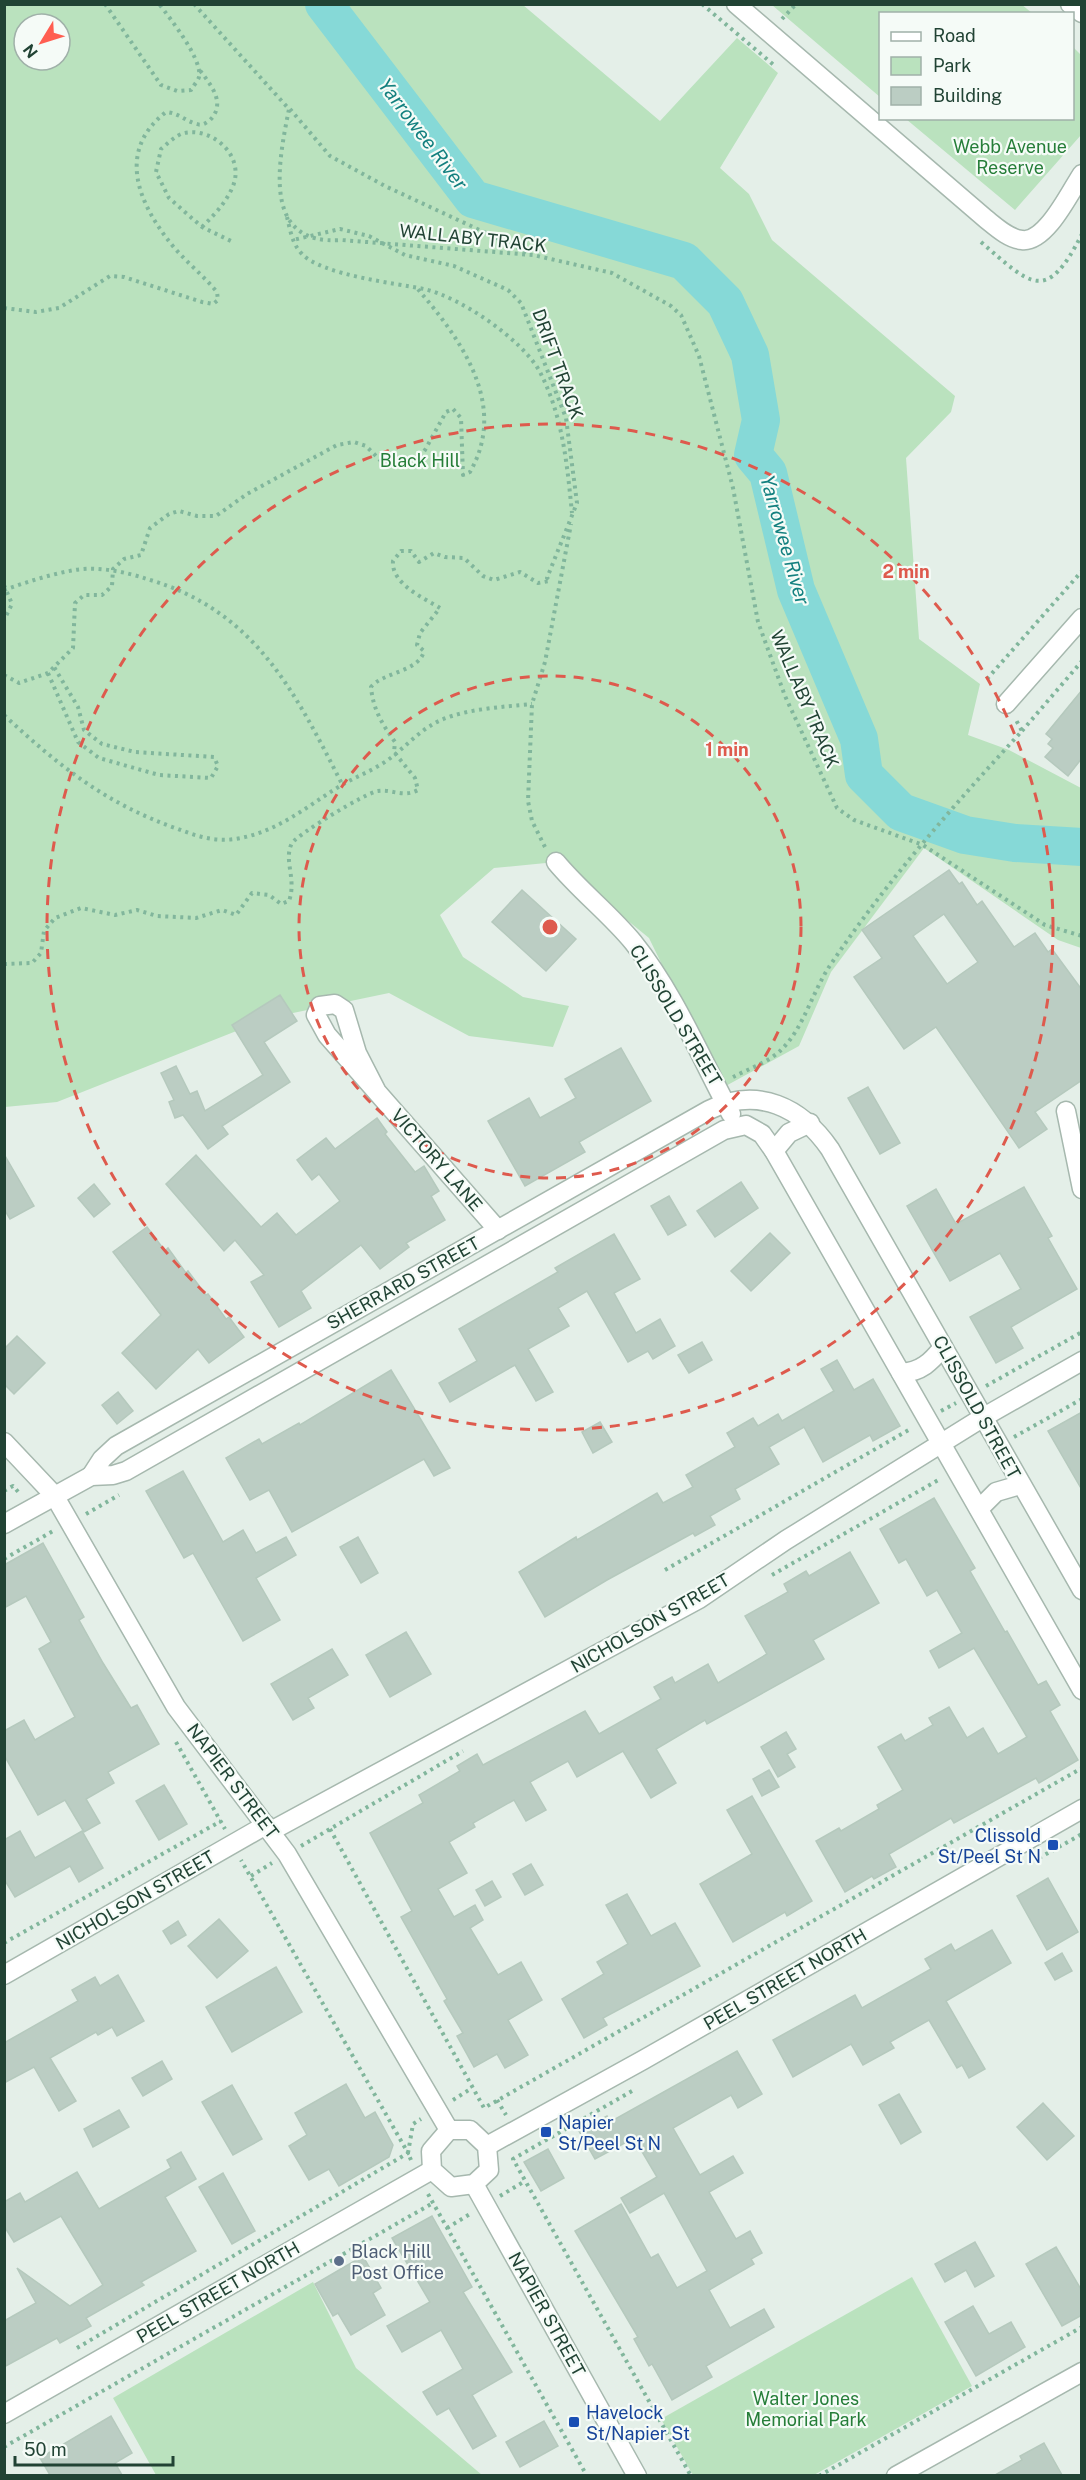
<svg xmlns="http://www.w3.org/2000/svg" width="1086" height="2480" viewBox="0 0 1086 2480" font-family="'Public Sans',sans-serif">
<rect width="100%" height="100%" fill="#e4efe8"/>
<g fill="#bae2be" fill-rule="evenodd">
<path d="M1021,4L1032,13L880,14V97L772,5Z"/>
<path d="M4,5H523L660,121L737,38L778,73L720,168L749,194L772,240L955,396L951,412L906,458L919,639L980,684L968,735L1009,750L1081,788V948L1058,940L924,848L831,972L799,1046L722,1088L649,938L556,862L494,868L440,915L463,957L523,997L569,1006L553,1047L469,1036L389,993L269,1018L57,1102L5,1107ZM24,24H60V60H24Z"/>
<path d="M1073,47L1081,55V135L1015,210L906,119L1072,118Z"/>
<path d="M912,2277L972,2386L814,2475H693L661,2419Z"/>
<path d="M313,2282L356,2368L482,2475H156L113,2398Z"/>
</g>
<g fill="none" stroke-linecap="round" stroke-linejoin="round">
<path stroke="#86d9d7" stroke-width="38" d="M324,4L473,199L684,261L725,302L750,355L761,420L753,455L768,473L796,590L859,739L864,775L901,812L965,835L1015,843L1082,847"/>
</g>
<g fill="#bbcdc3" stroke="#b5c9bd" stroke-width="1.5" fill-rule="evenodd">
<path d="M1082,690V758L1068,776L1045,757L1053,748L1048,744L1052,739L1046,734Z"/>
<path d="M949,870L959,884L962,882L977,905L982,901L1014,947L1035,933L1048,952L1052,949L1082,990V1080L1035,1112L1047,1129L1019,1148L936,1027L904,1049L854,977L882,958L862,930ZM944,914L978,962L947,984L913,936Z"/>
<path d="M522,890L576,939L546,971L492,922Z"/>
<path d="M280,995L297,1021L264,1042L290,1082L222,1126L228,1134L208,1149L183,1115L175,1118L169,1102L174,1100L161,1073L176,1066L190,1094L197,1091L205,1111L263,1075L232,1025Z"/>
<path d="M621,1048L651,1101L579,1142L585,1152L525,1186L488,1121L529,1098L540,1118L576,1098L565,1079Z"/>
<path d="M868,1087L900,1143L880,1154L848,1098Z"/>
<path d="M377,1118L387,1132L385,1134L415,1172L424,1166L439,1191L431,1196L445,1220L406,1243L409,1247L380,1269L361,1245L301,1291L311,1308L279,1327L251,1282L264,1275L235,1240L224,1251L166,1184L196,1155L261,1227L277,1213L296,1235L340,1201L319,1174L312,1180L297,1160L326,1138L335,1149Z"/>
<path d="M4,1154L34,1206L10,1219L4,1209Z"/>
<path d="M741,1182L758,1208L715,1237L697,1211Z"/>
<path d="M94,1184L110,1204L94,1217L78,1198Z"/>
<path d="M1024,1187L1052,1236L1048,1238L1077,1289L1011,1327L1023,1348L996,1363L970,1317L1021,1289L1000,1253L950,1281L907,1206L936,1189L956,1224Z"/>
<path d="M669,1196L686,1225L668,1235L651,1206Z"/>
<path d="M147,1227L165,1251L168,1248L186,1273L188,1271L206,1295L208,1294L226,1319L229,1317L244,1337L209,1363L198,1349L156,1389L122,1353L161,1315L113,1252Z"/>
<path d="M770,1233L790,1253L751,1291L731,1271Z"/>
<path d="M614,1234L640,1279L614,1293L636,1333L660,1319L675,1346L653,1359L648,1351L628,1362L587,1291L558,1308L569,1326L528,1349L553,1392L536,1401L515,1365L450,1402L439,1383L477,1361L459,1329L558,1272L555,1268Z"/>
<path d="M17,1336L45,1363L14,1394L4,1384V1349Z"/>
<path d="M702,1342L712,1360L689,1373L678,1355Z"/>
<path d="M837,1360L854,1390L873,1379L900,1426L873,1441L870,1435L823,1462L804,1427L769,1447L779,1464L735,1489L740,1499L710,1516L715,1525L695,1536L693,1533L607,1580L545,1617L519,1572L576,1537L577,1540L657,1493L663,1503L693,1487L686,1475L735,1447L727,1433L753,1418L758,1426L778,1414L782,1421L834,1391L821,1369Z"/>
<path d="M391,1370L450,1468L434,1476L424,1459L292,1532L269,1490L250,1500L226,1458L259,1439L262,1444L299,1423L300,1425Z"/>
<path d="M118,1392L133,1411L117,1424L102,1405Z"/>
<path d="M1082,1412V1490L1048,1431Z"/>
<path d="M600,1422L612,1442L593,1453L582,1432Z"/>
<path d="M183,1471L223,1542L243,1530L256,1553L286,1537L296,1555L256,1578L280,1620L243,1641L193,1553L184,1558L146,1491Z"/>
<path d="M934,1498L975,1568L970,1571L1005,1632L1007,1631L1038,1685L1046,1681L1060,1705L1050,1711L1078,1760L1039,1783L1036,1778L954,1823L951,1818L889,1854L896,1867L874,1879L872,1876L845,1892L816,1841L839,1828L841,1831L879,1809L877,1805L903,1790L878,1747L901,1734L905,1741L933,1725L929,1718L949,1707L967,1738L983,1728L998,1754L1027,1737L974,1648L939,1668L930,1651L962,1633L937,1590L927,1596L906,1559L899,1563L880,1529Z"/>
<path d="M358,1537L378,1573L361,1583L340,1547Z"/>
<path d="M43,1543L84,1617L79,1620L103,1663L131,1708L137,1705L159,1744L108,1772L114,1783L86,1799L100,1823L84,1832L65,1800L38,1815L4,1755V1731L24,1720L35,1740L75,1717L39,1649L51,1642L26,1596L4,1608V1565Z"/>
<path d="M850,1552L879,1603L813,1640L824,1659L707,1724L705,1720L656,1749L676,1783L651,1798L623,1751L577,1777L568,1761L530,1782L546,1810L526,1821L514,1800L473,1823L475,1827L449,1842L467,1873L438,1889L454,1917L475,1905L483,1920L470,1928L498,1975L521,1962L542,2000L508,2020L528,2055L505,2068L497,2054L474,2067L457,2036L463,2033L444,2001L447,1999L401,1917L412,1911L370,1833L423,1803L419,1795L460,1771L457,1766L477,1754L483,1765L585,1711L599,1734L661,1699L654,1687L672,1677L675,1683L708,1664L718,1683L767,1654L745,1616L788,1592L784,1584L806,1571L809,1576Z"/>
<path d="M406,1632L431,1674L390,1697L366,1655Z"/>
<path d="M332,1649L348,1675L308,1698L314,1708L293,1720L271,1684Z"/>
<path d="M786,1732L796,1749L787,1754L795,1767L778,1777L761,1747Z"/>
<path d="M769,1770L779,1787L762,1796L753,1779Z"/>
<path d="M164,1785L187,1824L159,1840L136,1801Z"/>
<path d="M752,1796L812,1901L787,1916L785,1912L733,1942L700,1884L752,1854L727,1810Z"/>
<path d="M20,1831L35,1858L82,1831L103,1868L79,1882L70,1866L15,1897L4,1879V1840Z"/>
<path d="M531,1864L543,1885L525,1895L513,1874Z"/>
<path d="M1048,1878L1078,1932L1047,1950L1017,1896Z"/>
<path d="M492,1881L501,1897L485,1906L476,1890Z"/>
<path d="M627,1894L651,1936L675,1923L700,1966L603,2018L607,2025L584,2038L562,1999L604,1974L597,1962L628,1944L606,1905Z"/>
<path d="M219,1919L248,1951L217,1978L188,1946Z"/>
<path d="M178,1921L186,1935L171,1944L163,1931Z"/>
<path d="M992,1930L1011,1963L946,2001L985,2069L969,2078L962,2065L957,2068L929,2020L890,2042L894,2048L863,2065L851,2044L793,2077L773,2040L855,1995L862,2008L931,1969L925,1959L951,1944L955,1951Z"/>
<path d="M1062,1953L1072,1971L1055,1980L1045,1963Z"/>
<path d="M276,1967L302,2012L232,2052L206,2007Z"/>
<path d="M118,1975L144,2021L117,2036L112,2027L98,2035L96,2032L50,2058L76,2101L59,2111L34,2067L4,2083V2043L78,2001L72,1990L95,1977L100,1986Z"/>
<path d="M737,2051L762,2094L738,2108L731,2095L673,2128L700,2175L733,2156L743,2173L709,2192L736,2239L750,2231L762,2253L751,2259L754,2264L709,2290L730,2328L764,2309L774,2327L706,2366L712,2377L672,2400L652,2364L649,2366L634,2339L638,2337L575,2231L621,2204L651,2258L658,2254L677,2288L707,2271L664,2193L630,2213L621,2198L657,2177L634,2138L595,2159L579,2131L607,2116L610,2122Z"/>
<path d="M162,2061L172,2079L143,2096L132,2078Z"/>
<path d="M346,2084L365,2118L375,2112L393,2145L389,2157L339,2186L329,2169L309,2180L289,2146L307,2135L295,2113Z"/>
<path d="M232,2085L262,2139L233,2155L202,2102Z"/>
<path d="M899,2094L921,2132L901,2144L879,2105Z"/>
<path d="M1043,2103L1074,2136L1047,2160L1017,2127Z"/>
<path d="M119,2110L129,2127L93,2147L84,2129Z"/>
<path d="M548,2149L564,2178L541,2191L524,2162Z"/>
<path d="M181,2152L196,2179L165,2197L196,2251L141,2282L144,2285L86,2318L91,2326L60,2343L57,2338L4,2367V2321L36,2303L17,2268L70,2306L103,2285L61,2216L14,2242L4,2226V2202L20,2193L25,2202L77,2172L99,2209L171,2168L167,2160Z"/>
<path d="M223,2173L255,2231L232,2244L199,2187Z"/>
<path d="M432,2216L472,2287L463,2292L512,2372L472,2395L496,2436L473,2449L449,2408L437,2415L423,2392L463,2369L441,2330L402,2352L387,2326L430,2302L392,2238Z"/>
<path d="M975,2242L994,2276L975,2287L966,2270L945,2282L935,2264Z"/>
<path d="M1056,2247L1082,2291V2315L1062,2326L1026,2264Z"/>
<path d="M363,2256L381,2288L373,2293L385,2315L351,2335L338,2313L333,2316L315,2284Z"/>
<path d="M973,2306L989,2334L1011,2322L1025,2347L976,2376L945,2322Z"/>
<path d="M111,2416L132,2453L115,2463L122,2475H50L40,2458Z"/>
<path d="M544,2421L558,2446L520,2467L506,2442Z"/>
<path d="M1044,2443L1062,2475H995L1022,2460L1020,2456Z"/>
</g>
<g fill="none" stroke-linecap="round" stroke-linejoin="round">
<g stroke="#a6b8ae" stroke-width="21">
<g id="minor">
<path d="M736,4L986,219C996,227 1009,239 1022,240C1046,243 1070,192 1082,174"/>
<path d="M1070,4L1082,13"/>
<path d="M1006,704L1082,618"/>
<path d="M556,862C580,891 609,913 633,942C674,993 700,1056 731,1114"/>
<path d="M376,1090L357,1053L344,1010L335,1004L320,1006L316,1015L327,1035L498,1230"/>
<path d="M1066,1111L1082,1189"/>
<path d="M774,1151L789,1133L810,1123"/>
<path d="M901,1373C921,1372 931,1362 943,1347"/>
<path d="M4,1442L54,1495L176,1707L287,1854L449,2130"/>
<path d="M91,1476L102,1459L116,1446L709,1110C758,1086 801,1107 830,1149L1082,1590"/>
<path d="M979,1509L996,1492L1020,1485"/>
<path d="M4,1524L91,1476L113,1475L126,1471L724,1130L746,1125L762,1134L774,1151L1082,1690"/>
<path d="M271,1831L699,1599L786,1540L982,1418L1082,1361"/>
<path d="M4,1975L266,1825"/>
<path d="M449,2130H470L487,2146L489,2170L474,2184L451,2187L432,2170L431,2151Z"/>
<path d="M487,2146L643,2060L1082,1809"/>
<path d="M474,2184L637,2476"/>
<path d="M4,2414L432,2170"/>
<path d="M896,2476L1082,2372"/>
</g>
</g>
<g stroke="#81b69c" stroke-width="4" stroke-dasharray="3 4.5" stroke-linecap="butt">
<path d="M105,4L161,85L177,91L191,90C193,86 198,81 199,77C203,60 170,18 159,4"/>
<path d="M194,4L289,109C279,160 260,246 341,240L533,255L612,273L671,306L681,315L699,356L733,488L758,622L785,696L837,808L854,820L923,845L1045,925L1082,936"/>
<path d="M702,4L775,66"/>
<path d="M782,19L796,4"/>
<path d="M290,109L330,156L385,186L529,253"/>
<path d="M287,217C290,229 292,244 302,254C322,275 394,283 424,289C460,297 522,339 540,372C563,417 567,464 572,513"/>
<path d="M202,227C214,215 226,203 233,186C245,156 213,127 184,133C176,135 167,144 161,149L156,172L169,198L202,227L233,242"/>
<path d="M981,242C1031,285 1046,305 1082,234"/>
<path d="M4,308L36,312L59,308L110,276L124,277L202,302L213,304L218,300L217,292C203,275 186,262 172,245C138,203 116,151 166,112C179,113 185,121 197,124C202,126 206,123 210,120C227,103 210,84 199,69"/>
<path d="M4,585L12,604L4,620"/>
<path d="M4,590C27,582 51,574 75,570C98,566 126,572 147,579C255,610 295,692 342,784"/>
<path d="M48,673L78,742L99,758L159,775L211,778L218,766L214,757L135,752L102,744L84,730L78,707L54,667"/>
<path d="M4,675L19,683L48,673L73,648L75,603L84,595H102L112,586L113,569L124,559L141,555L150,528L169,514L179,511L197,516H216L247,494L337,445L354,442L366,446L381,461L400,467L418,459L425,450L446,412L453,409L461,418L463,475L470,472C509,404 460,338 416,287"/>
<path d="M987,679L1082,571"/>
<path d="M4,715C59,766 106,804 178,829C196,836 215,842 235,839C276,833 306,807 340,786C353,778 367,773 380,765C399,754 412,737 430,726C455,709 503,707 532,704"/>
<path d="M1022,731L1082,661"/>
<path d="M545,847L532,821L528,801L532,704L545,662L571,524"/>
<path d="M4,964L32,963L41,953L44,931L55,918L81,908L115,915L137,910L157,916L196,918L222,910L236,915L252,893L269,895L281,904L289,901C297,879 283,860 292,843C298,834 367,792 378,791C392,789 403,798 418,790L415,778L394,752L395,742C382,724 373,709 371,687C383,672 419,672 424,651L417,645L420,633L440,608C424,598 391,584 393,561L401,551H411L419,562L434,553L445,557L464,558L483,576L494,580L520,572L538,583L550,581L547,578L577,503L566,418L521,303L508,290L454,266L405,255L369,236L340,229L293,240"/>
<path d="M733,1077C748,1069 769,1062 781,1050C803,1029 812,993 829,967C885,883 954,805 1022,731L1016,720"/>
<path d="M986,1386L1082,1332"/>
<path d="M941,1411L956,1403"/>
<path d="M1014,1437L1082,1399"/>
<path d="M4,1491L13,1486L20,1494"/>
<path d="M86,1514L119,1495"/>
<path d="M4,1559L53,1531"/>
<path d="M665,1570L912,1428"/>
<path d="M772,1575L940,1479"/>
<path d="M176,1742L225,1829"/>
<path d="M330,1829L484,2108L1082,1768"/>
<path d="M301,1846L463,1751"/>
<path d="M1039,1858L1082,1834"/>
<path d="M251,1876L272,1863"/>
<path d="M4,1943L221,1821"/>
<path d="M632,2091L513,2159L691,2476"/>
<path d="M453,2100L472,2088"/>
<path d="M497,2100L506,2115"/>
<path d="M411,2160L408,2153L413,2124L421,2119"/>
<path d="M428,2194L587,2476"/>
<path d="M500,2196L525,2181"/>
<path d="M447,2228L470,2214"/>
<path d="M77,2348L408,2153L241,1860"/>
<path d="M4,2447L433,2203"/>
<path d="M819,2476L1082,2327"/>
</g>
<use href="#minor" stroke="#fff" stroke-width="18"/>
</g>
<g fill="none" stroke="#de5a4d" stroke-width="3" stroke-dasharray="10 8">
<circle cx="550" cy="927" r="251"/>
<circle cx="550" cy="927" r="503"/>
</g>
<g fill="#1a4fb4" stroke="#f5fbf7" stroke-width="2">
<rect x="1047" y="1839" width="12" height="12" rx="3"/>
<rect x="540" y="2126" width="12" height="12" rx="3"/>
<rect x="568" y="2416" width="12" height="12" rx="3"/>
</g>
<circle fill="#5c6f8a" stroke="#f5fbf7" stroke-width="2" cx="339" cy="2261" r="6"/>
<g text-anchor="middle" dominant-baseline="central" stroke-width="4.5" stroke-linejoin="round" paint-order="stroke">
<g font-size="18" fill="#267e39" stroke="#f5fbf7">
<text x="1010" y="146">Webb Avenue<tspan x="1010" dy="21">Reserve</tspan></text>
<text x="420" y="460">Black Hill</text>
<text x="806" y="2398">Walter Jones<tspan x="806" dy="21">Memorial Park</tspan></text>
</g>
<g font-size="18" fill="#214334" stroke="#f5fbf7">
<text transform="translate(473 238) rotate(6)">WALLABY TRACK</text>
<text transform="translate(558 364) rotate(70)">DRIFT TRACK</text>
<text transform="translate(805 699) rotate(67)">WALLABY TRACK</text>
<text transform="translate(676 1015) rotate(59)">CLISSOLD STREET</text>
<text transform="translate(437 1160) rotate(49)">VICTORY LANE</text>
<text transform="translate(403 1283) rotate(-29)">SHERRARD STREET</text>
<text transform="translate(977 1407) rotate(61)">CLISSOLD STREET</text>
<text transform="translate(650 1623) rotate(-30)">NICHOLSON STREET</text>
<text transform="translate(233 1781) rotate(53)">NAPIER STREET</text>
<text transform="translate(135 1900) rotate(-30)">NICHOLSON STREET</text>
<text transform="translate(785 1979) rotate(-30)">PEEL STREET NORTH</text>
<text transform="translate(218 2292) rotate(-30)">PEEL STREET NORTH</text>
<text transform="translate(547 2314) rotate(61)">NAPIER STREET</text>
</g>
<g font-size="18" fill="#164399" stroke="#f5fbf7" text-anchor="start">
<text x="1041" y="1835" text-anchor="end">Clissold<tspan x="1041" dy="21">St/Peel St N</tspan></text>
<text x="558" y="2122">Napier<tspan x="558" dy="21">St/Peel St N</tspan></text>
<text x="586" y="2412">Havelock<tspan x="586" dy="21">St/Napier St</tspan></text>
</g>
<g font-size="18" fill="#4e5e75" stroke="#f5fbf7" text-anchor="start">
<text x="351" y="2251">Black Hill<tspan x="351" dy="21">Post Office</tspan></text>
</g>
<g font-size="20" font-style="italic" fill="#13807f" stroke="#f5fbf7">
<text transform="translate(423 134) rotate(53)">Yarrowee River</text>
<text transform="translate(785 540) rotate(74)">Yarrowee River</text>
</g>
</g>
<circle cx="550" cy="927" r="9" fill="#de5a4d" stroke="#f5fbf7" stroke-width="3"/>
<g font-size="18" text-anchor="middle" font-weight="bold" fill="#de5a4d" stroke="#f5fbf7" stroke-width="4.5" stroke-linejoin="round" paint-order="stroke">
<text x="906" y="578">2 min</text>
<text x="727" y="756">1 min</text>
</g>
<rect width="1086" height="2480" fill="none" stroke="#214334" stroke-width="12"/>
<rect x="879" y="12" width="195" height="108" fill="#f5fbf7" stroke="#a0b1a9" stroke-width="1.5"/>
<rect x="891" y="32" width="30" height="9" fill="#ffffff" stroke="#a0b1a9" stroke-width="1.5"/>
<text x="933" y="42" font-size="18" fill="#214334">Road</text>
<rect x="891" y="57" width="30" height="18" fill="#bae2be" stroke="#a0b1a9" stroke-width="1.5"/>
<text x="933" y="72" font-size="18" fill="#214334">Park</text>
<rect x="891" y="87" width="30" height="18" fill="#bbcdc3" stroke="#a0b1a9" stroke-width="1.5"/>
<text x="933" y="102" font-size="18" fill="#214334">Building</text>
<g transform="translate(42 42) rotate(232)"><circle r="28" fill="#f5fbf7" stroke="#a0b1a9" stroke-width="1.5"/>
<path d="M0-4.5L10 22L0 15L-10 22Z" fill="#ff5e51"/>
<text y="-9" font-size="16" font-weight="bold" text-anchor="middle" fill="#214334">N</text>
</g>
<path d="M15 2456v9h158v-9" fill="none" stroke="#214334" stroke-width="3"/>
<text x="24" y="2456" font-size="18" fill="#214334" stroke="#f5fbf7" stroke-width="4.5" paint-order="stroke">50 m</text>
</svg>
